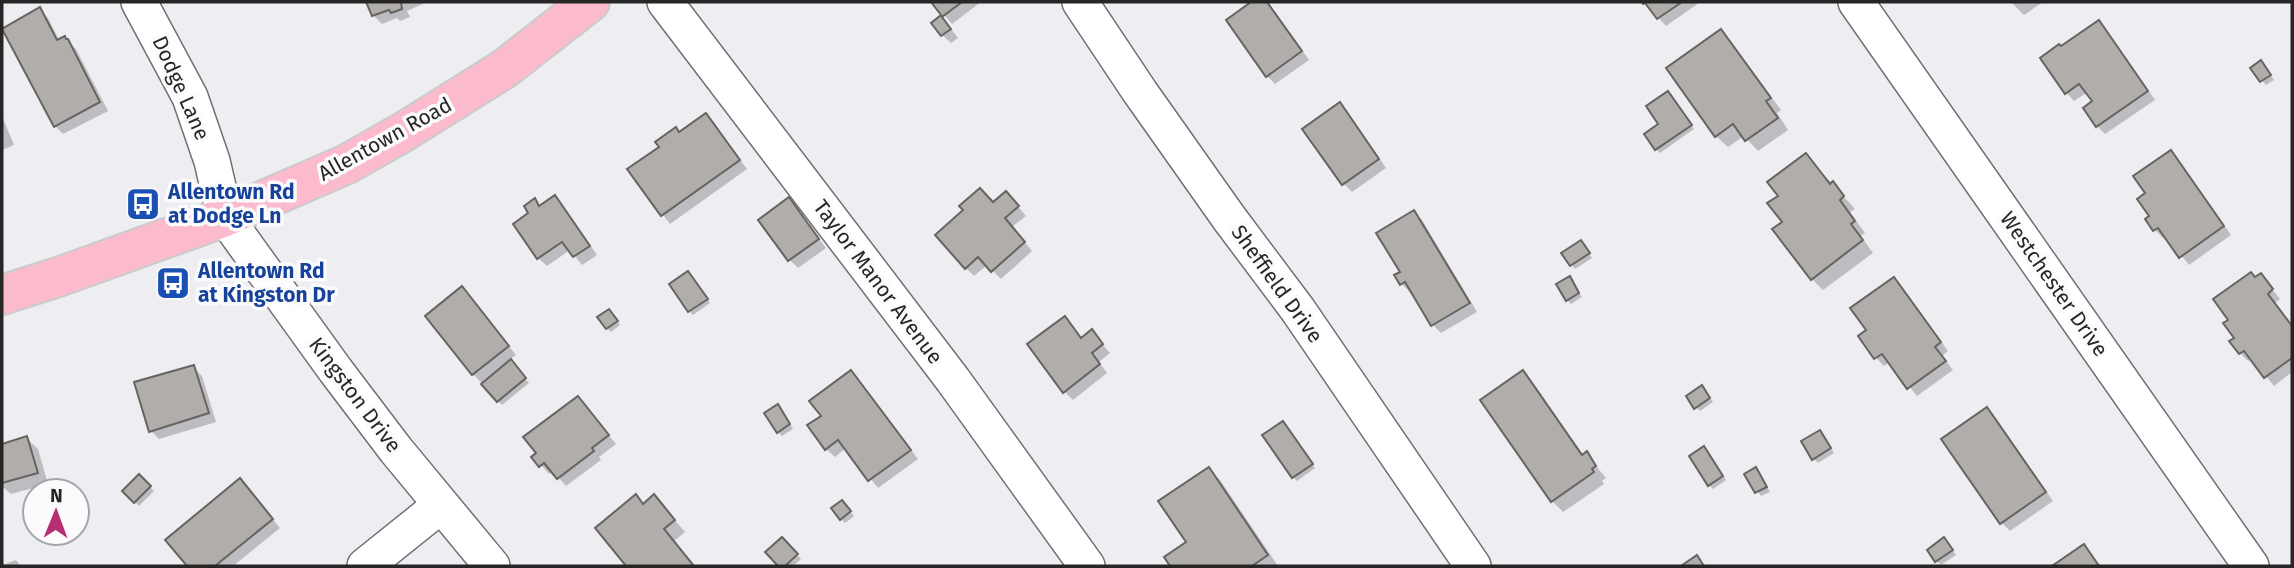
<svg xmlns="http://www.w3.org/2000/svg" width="2294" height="568" viewBox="0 0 2294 568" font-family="'Fira Sans',sans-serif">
<rect width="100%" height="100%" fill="#ededf2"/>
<g fill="#0003">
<path d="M368,2H422L423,4L407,11L410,17L400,21L397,18L382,24L373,15Z"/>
<path d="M933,2H981L952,24Z"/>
<path d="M1254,2H1267L1270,5L1309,60L1275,84L1267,76L1228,21Z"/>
<path d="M1644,2H1698L1699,3L1666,26Z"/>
<path d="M2011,2H2043L2024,15Z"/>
<path d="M39,10L48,18L59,40L64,38L76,49L108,111L63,134L55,126Z"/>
<path d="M2099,23L2107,31L2155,100L2105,134L2097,126L2095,102L2088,92L2074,101L2066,92Z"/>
<path d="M949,26L958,38L951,43L942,35Z"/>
<path d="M1721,32L1732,43L1781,110L1777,113L1788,130L1758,151L1744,136L1728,147L1716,136Z"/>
<path d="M2265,66L2274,80L2266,85L2252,68Z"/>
<path d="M1672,97L1694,129L1660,153L1656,149L1661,124Z"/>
<path d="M1340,104L1348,113L1386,168L1352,192L1344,184Z"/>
<path d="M706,115L747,169L670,224L629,170Z"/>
<path d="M2,116L14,145L2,150Z"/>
<path d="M2171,152L2179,161L2231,235L2189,265L2166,236L2163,238L2155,230L2147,194Z"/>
<path d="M1806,155L1855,209L1850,212L1865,233L1861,236L1873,253L1823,290L1812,279L1784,222L1780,196Z"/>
<path d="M555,197L563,206L597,255L582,265L570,250L547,266L538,258L515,224L531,213L535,201L541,207Z"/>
<path d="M789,200L826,248L798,268L789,259Z"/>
<path d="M1014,202L1026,216L1012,227L1032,251L1001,279L987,265L974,276L966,268L993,204Z"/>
<path d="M1414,212L1422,220L1477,312L1441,333L1433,325L1412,290L1410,292L1401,283Z"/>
<path d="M1585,246L1592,258L1575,269L1564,253Z"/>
<path d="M2261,275L2280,299L2275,303L2292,326V372L2274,386L2252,359L2248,361L2240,353L2230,320L2256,279Z"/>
<path d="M692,277L710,303L693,315L689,311Z"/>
<path d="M1570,278L1582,297L1571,304L1567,300Z"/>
<path d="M1894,279L1902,287L1948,351L1942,356L1953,370L1917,396L1890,362L1884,366L1876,358L1868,331Z"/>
<path d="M470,297L516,355L509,360L529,383L502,405L473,374Z"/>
<path d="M613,315L620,325L611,332L607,328Z"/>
<path d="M1065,318L1083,339L1092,332L1110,353L1099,362L1107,373L1073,400L1064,391Z"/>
<path d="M193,367L202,376L216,422L159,439L151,431Z"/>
<path d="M851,372L918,459L878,488L846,448L835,457L826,449L823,416Z"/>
<path d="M1523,373L1534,384L1584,456L1586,454L1606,478L1602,481L1604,484L1563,512L1552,501Z"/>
<path d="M1702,387L1713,402L1700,411L1696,407Z"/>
<path d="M578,398L616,444L599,457L601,460L566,486L553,471L549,474L534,457Z"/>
<path d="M1987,409L1995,417L2053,501L2010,531L2001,522Z"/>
<path d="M781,410L793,429L782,436L778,432Z"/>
<path d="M1287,427L1315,468L1297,481L1293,477Z"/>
<path d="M1824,436L1834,453L1818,463L1814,459Z"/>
<path d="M26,438L38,449L48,484L11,494L4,488L2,489V445Z"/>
<path d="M1708,453L1726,480L1713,489L1709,485Z"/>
<path d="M1208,469L1220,480L1278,566H1172L1166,557L1188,543Z"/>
<path d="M1759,473L1770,492L1761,496L1747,474Z"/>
<path d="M139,476L154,491L139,506L124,491Z"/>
<path d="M248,489L280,528L233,566H189L168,540Z"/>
<path d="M654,496L685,532L674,541L694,566H629L598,528L636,497L644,505Z"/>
<path d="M846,506L854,516L845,523L841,519Z"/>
<path d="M782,539L801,559L793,566H780L767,552Z"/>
<path d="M1948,543L1956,555L1941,565L1937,561Z"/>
<path d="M2084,547L2101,566H2055Z"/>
<path d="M16,560L21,566H2V565Z"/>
</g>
<g fill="#b0adaa" stroke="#666461" stroke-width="2">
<path d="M366,2H401L402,9L391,13L389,10L372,16Z"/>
<path d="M931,2H962L942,17L951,29L941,36L931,23L941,15Z"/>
<path d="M1251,2H1267L1302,51L1266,77L1226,20Z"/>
<path d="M1642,2H1682L1657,19L1645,3L1643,4Z"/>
<path d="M40,7L57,40L65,36L66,39H68L100,102L54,127L2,29Z"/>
<path d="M2099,20L2148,91L2096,127L2083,108L2092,101L2079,84L2065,94L2040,58L2059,44L2061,46Z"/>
<path d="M1721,29L1771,98L1766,101L1778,118L1745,141L1733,124L1715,137L1666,68Z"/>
<path d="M2261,60L2271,75L2260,82L2250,68Z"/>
<path d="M1668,91L1692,125L1655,150L1644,134L1658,124L1646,106Z"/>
<path d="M1340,102L1379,159L1342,185L1302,129Z"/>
<path d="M706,113L740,160L661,216L627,169L659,147L655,142L676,127L679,132Z"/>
<path d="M2171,150L2224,226L2179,258L2158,228L2153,231L2145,219L2149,216L2137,199L2145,193L2133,176Z"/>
<path d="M1806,153L1830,184L1833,181L1844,196L1840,200L1855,221L1851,224L1863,240L1811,280L1772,229L1782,222L1767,203L1778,196L1767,182Z"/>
<path d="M980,188L993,202L1006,191L1019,206L1005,218L1025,242L991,272L978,257L965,269L935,235L963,210L959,206Z"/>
<path d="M555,195L590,246L573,257L562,242L537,259L513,224L528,213L524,206L535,198L539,206Z"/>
<path d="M789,197L819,239L788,261L758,220Z"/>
<path d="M1414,210L1470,303L1431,326L1405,282L1400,285L1394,275L1400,272L1376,233Z"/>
<path d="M1581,240L1590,253L1570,266L1561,253Z"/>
<path d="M688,271L708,299L688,312L669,284Z"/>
<path d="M2251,272L2255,277L2261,273L2273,289L2268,294L2292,326V358L2264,378L2244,351L2239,354L2229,341L2234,338L2223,323L2228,320L2213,299Z"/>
<path d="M1570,276L1579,293L1566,301L1556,284Z"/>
<path d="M1894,277L1941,342L1935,347L1946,361L1907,389L1882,354L1874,359L1858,336L1866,330L1850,308Z"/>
<path d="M462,286L509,346L472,375L425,316Z"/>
<path d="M609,309L618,321L606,329L597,317Z"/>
<path d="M1065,316L1081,338L1092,329L1103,344L1092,353L1100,364L1063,393L1027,344Z"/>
<path d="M511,359L526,378L497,402L481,384Z"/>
<path d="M194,365L209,413L149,432L134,382Z"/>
<path d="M851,370L911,450L868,481L838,440L825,450L807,425L821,416L809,401Z"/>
<path d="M1523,370L1582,455L1587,451L1596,466L1592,469L1594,472L1551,502L1480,400Z"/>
<path d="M1702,385L1710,398L1694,409L1686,396Z"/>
<path d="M578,396L609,435L592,448L594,451L557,479L544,463L539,467L531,457L536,453L523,437Z"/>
<path d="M778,404L790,424L777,433L764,413Z"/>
<path d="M1987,407L2046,492L2000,524L1941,439Z"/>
<path d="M1283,421L1313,464L1292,478L1262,435Z"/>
<path d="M1820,430L1831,448L1812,460L1801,441Z"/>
<path d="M27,436L38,473L2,483V444Z"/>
<path d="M1704,446L1723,476L1708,486L1689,456Z"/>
<path d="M1209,467L1268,555L1252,566H1170L1164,557L1186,542L1158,501Z"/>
<path d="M1756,467L1767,487L1755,493L1744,474Z"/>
<path d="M139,474L151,486L134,503L122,491Z"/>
<path d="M240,478L273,519L215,566H187L165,540Z"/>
<path d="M636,494L643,504L654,494L675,520L664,529L694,566H626L595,528Z"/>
<path d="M842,500L851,511L840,520L831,508Z"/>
<path d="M782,537L798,554L785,566H778L765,552Z"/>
<path d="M1944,537L1953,550L1935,562L1927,550Z"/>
<path d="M2084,544L2099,566H2052Z"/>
<path d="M1697,555L1704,566H1681Z"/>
</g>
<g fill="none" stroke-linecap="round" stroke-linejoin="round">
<g stroke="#707074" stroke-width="38">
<g id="minor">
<path d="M139,2L190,97L212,161L225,217L336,371L396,450L492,566"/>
<path d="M665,2L953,380L1087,566"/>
<path d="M1080,2L1140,92L1229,218L1298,310L1473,566"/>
<path d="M1856,2L2251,566"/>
<path d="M365,566L441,505"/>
</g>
</g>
<g stroke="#cbcbcb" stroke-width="42">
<path id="major" d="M2,295L61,276L225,217L347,164L405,131L504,69L590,2"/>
</g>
<use href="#minor" stroke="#fff" stroke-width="35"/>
<use href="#major" stroke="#fbbbcd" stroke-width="38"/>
</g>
<defs>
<g id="bus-square" transform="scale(1.75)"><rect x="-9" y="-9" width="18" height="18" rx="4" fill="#1a4fb4" stroke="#fbfbfe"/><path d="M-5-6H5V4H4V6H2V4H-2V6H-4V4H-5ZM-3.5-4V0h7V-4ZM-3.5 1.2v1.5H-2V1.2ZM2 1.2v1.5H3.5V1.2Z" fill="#fff"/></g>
</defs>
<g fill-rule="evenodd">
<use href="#bus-square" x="143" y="204"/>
<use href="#bus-square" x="173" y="283"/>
</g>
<g text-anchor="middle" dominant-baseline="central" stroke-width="7" stroke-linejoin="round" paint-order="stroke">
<g font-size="21" fill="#262627" stroke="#fbfbfe">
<text transform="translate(181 88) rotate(66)">Dodge Lane</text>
<text transform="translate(385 139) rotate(-29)">Allentown Road</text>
<text transform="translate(878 282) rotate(53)">Taylor Manor Avenue</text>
<text transform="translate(1277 284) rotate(54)">Sheffield Drive</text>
<text transform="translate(2054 284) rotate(55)">Westchester Drive</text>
<text transform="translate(355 395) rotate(53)">Kingston Drive</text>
</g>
<g font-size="21" font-weight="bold" fill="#164399" stroke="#fbfbfe" text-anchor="start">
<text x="168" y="192">Allentown Rd<tspan x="168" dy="24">at Dodge Ln</tspan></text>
<text x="198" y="271">Allentown Rd<tspan x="198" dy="24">at Kingston Dr</tspan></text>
</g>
</g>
<rect width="2294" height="568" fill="none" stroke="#262627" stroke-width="7"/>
<g transform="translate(56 512) rotate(1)"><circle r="33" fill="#fbfbfe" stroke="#a6a6a8" stroke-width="2"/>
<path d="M0-5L12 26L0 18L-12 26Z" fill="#b52f73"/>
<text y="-10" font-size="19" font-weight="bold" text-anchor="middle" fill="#262627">N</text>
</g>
</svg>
